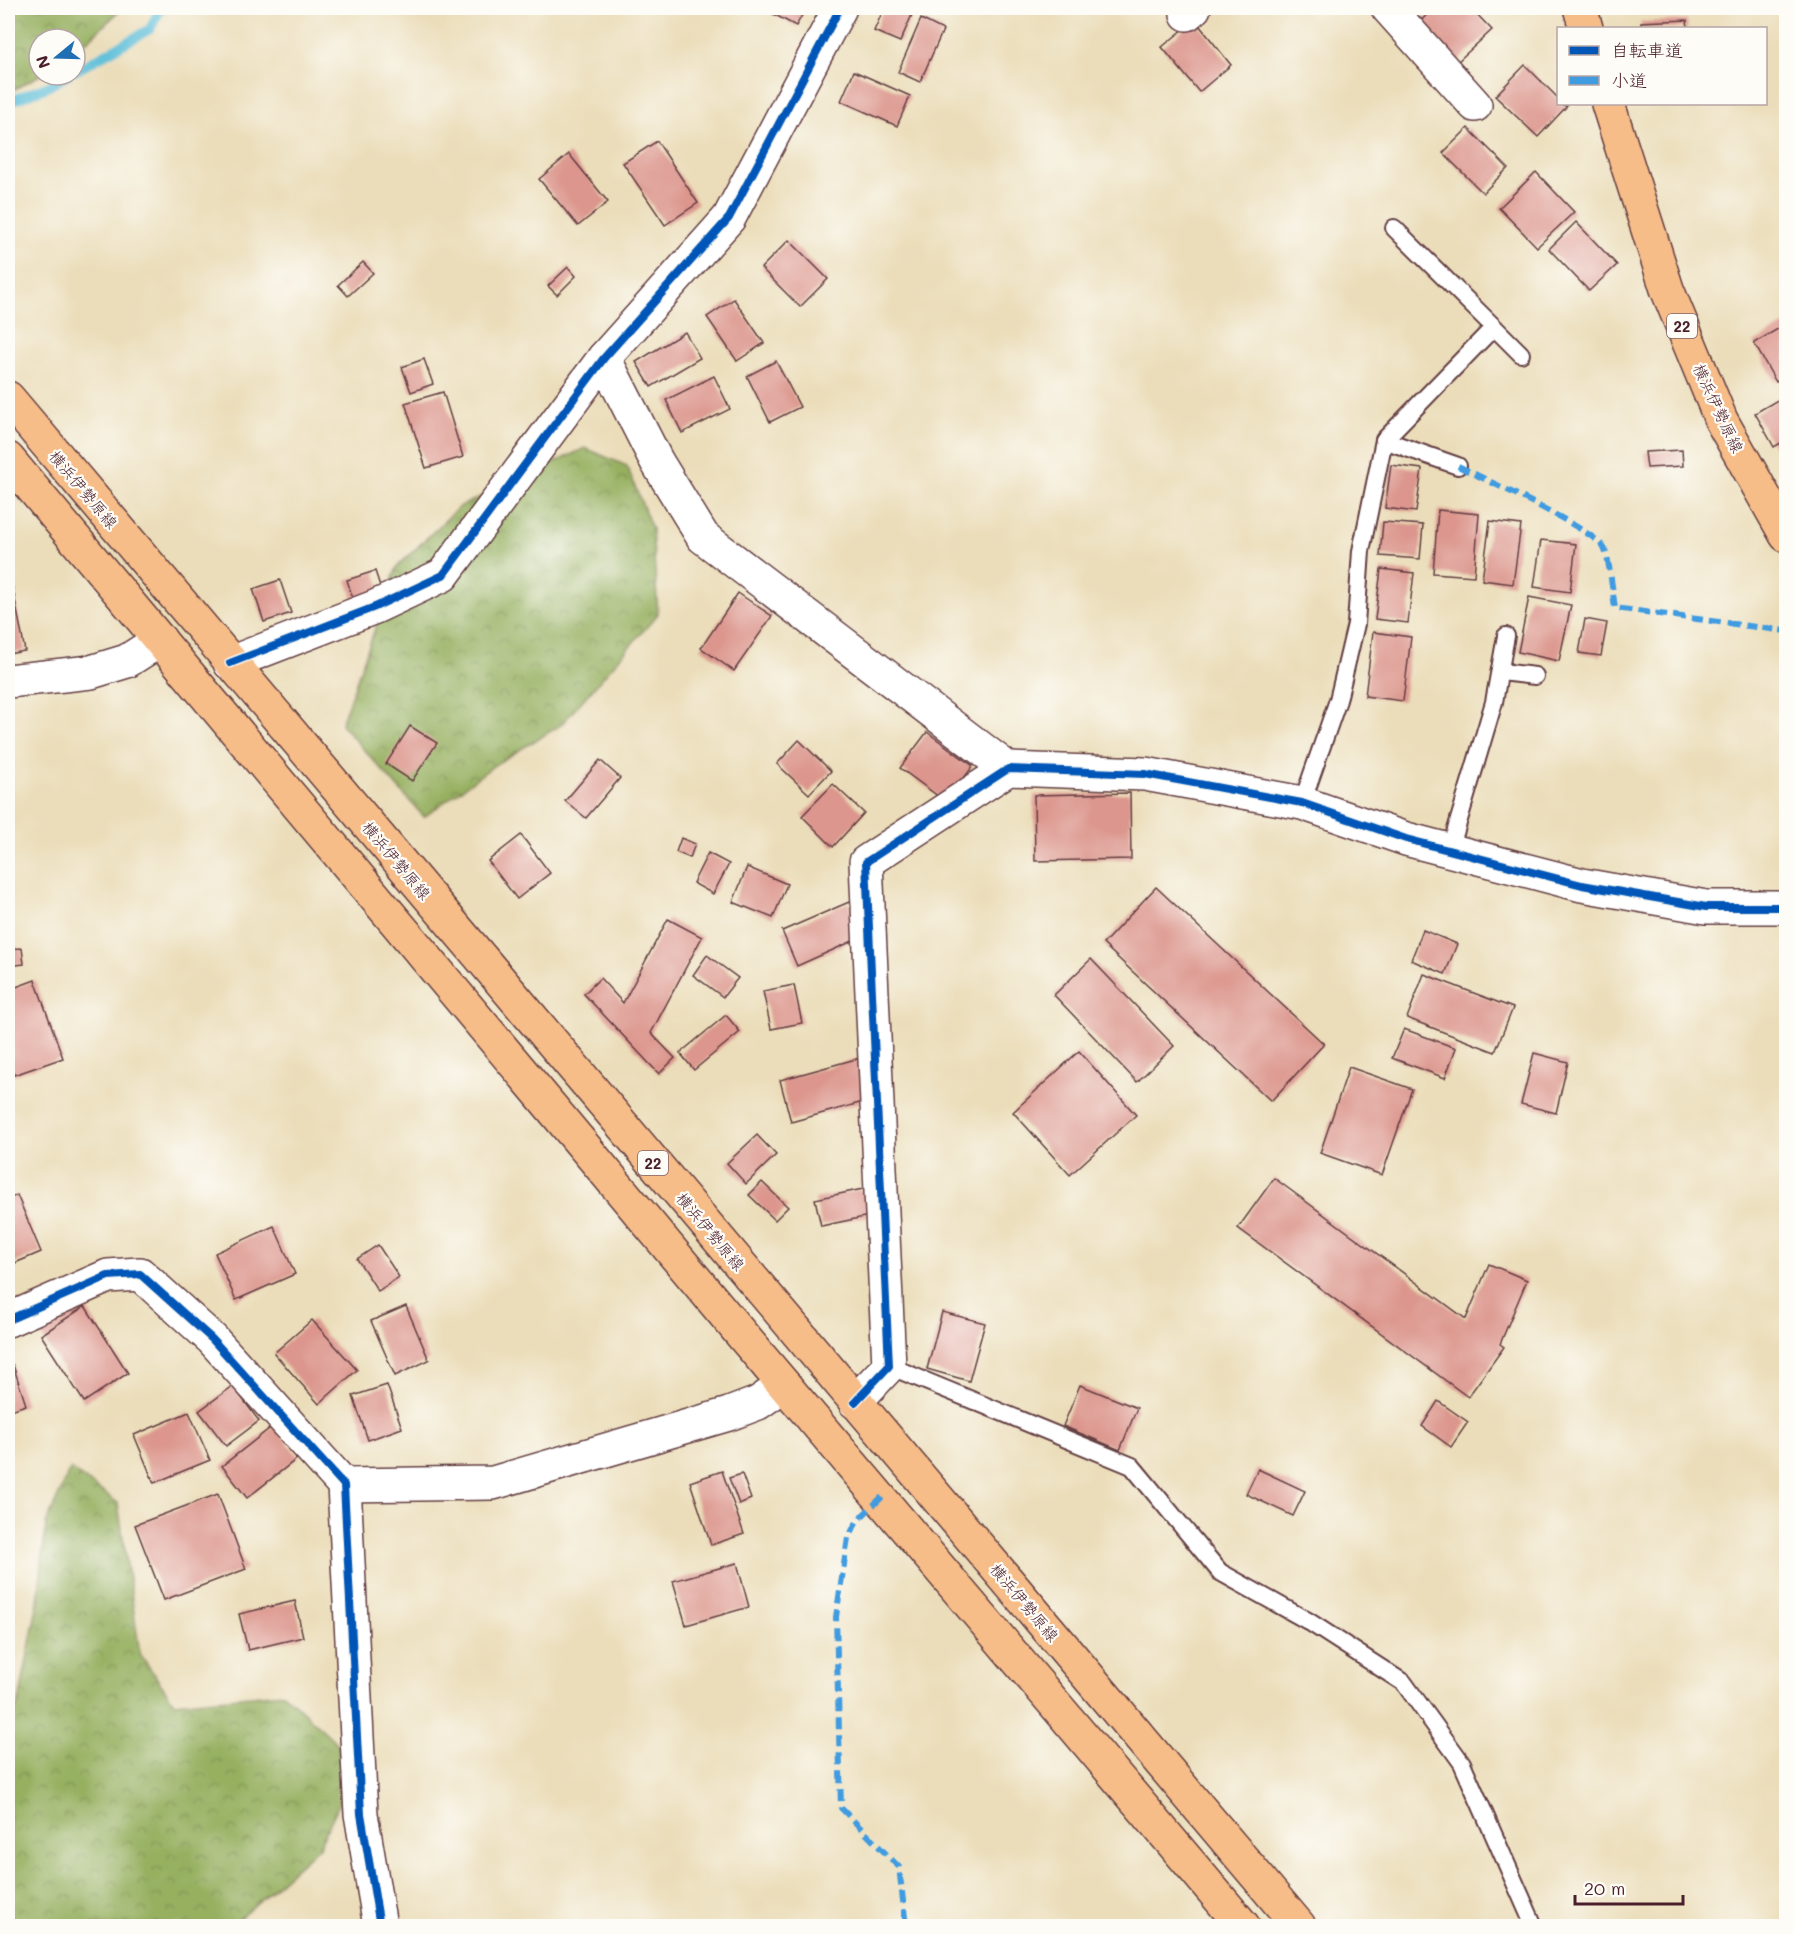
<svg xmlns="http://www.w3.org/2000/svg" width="1794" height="1934" viewBox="0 0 1794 1934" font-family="Mali,'Klee One',sans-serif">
<defs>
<pattern id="forest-crowns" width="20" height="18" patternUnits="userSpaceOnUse" patternTransform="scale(1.5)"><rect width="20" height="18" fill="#96b061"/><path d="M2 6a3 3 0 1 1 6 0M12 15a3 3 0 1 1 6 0" fill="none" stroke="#7c8f50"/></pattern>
</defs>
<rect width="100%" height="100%" fill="#fdfcf7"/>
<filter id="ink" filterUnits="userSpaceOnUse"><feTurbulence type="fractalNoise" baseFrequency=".0167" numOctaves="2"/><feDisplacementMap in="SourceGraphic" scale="12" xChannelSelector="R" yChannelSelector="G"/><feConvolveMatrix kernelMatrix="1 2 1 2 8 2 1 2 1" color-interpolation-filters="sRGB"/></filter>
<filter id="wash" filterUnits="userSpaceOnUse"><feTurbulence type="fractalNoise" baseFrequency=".008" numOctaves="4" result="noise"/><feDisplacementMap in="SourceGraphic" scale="24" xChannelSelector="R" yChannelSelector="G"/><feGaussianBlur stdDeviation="1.35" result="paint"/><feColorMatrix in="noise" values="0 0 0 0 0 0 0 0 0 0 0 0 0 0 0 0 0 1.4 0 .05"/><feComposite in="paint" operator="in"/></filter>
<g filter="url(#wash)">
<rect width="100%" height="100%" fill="#ebddb9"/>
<g fill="url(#forest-crowns)" stroke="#706846" stroke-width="1.5">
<path d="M8,8H123L75,52V39H39L40,75L8,93Z"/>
<path d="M585,448L627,466L652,529L658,614L561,725L496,764L424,817L341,724L397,567L459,507Z"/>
<path d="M70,1469L118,1503L140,1654L174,1703L283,1693L338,1744L345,1792L318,1848L231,1926H8V1708L18,1707L38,1601L46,1524Z"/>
</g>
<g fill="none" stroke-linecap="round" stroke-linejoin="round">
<g stroke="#5abdd8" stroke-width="10">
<path d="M75,71L150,29L161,8"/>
<path d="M8,102L47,87L68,75"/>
</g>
</g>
<g id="blocks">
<g fill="#dc968d">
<path d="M762,8H806L796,26Z"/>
<path d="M884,8H915L900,42L874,31Z"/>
<path d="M1435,8H1471L1492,30L1456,63L1418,23Z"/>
<path d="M921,19L943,30L920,82L898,72Z"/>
<path d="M1195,20L1231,65L1199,92L1162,47Z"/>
<path d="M1687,20L1688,28H1641V22Z"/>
<path d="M1525,65L1558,98V104L1567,106L1538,137L1495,96Z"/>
<path d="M854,71L910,96L897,126L841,101Z"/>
<path d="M1468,128L1508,168L1483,193L1443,153Z"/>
<path d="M657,141L698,203L665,225L623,163Z"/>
<path d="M569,154L608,202L578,226L539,179Z"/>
<path d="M1536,172L1574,212L1537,247L1499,208Z"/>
<path d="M1576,222L1617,265L1589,291L1549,249Z"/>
<path d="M789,240L828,279L800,307L761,268Z"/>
<path d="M363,262L373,273L348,296L338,285Z"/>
<path d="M568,267L576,276L557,295L548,286Z"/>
<path d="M734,299L764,343L737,361L707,317Z"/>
<path d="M1786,324V376L1776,382L1754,343Z"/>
<path d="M685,332L700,358L651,387L636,362Z"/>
<path d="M424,359L433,384L411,392L402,367Z"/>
<path d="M776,361L800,407L770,422L747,376Z"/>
<path d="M714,376L730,409L682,433L666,400Z"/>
<path d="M443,392L463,457L426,468L405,403Z"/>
<path d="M1786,395V440L1774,447L1755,413Z"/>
<path d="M1682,450L1683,466L1647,468L1645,452Z"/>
<path d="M1391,465L1422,469L1416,512L1385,508Z"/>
<path d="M1438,510L1479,514L1474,576L1433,573Z"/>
<path d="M1490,521L1521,525L1513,584L1482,580Z"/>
<path d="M1383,522L1423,525L1420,559L1380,556Z"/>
<path d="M1541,540L1576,544L1570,592L1534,587Z"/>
<path d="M8,564L25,651L8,654Z"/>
<path d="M1381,569L1414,573L1408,623L1375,619Z"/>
<path d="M375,571L382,592L354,602L347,580Z"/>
<path d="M280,580L291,613L264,622L253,589Z"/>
<path d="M738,593L772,616L734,671L701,648Z"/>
<path d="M1529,597L1571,605L1559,661L1518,652Z"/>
<path d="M1585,619L1607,623L1601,656L1579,653Z"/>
<path d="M1373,632L1411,637L1403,701L1365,696Z"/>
<path d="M410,726L437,743L412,781L386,764Z"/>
<path d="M927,732L973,766L946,802L900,768Z"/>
<path d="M799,740L831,771L809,794L777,764Z"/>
<path d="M600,760L620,778L586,818L565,801Z"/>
<path d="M833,784L864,813L833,847L802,816Z"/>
<path d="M1130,793L1131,859L1035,861L1034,795Z"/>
<path d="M521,835L550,873L517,899L488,861Z"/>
<path d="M681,838L695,844L690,858L676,852Z"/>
<path d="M708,853L729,864L713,894L693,883Z"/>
<path d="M747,867L787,884L773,918L733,902Z"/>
<path d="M1156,887L1324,1044L1271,1101L1103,944Z"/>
<path d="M849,902L864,936L797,966L782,931Z"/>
<path d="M668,919L702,937L651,1033L675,1058L659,1074L584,994L600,978L623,1003Z"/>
<path d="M1423,930L1457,944L1445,974L1411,960Z"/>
<path d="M22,948L24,964L8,966V949Z"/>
<path d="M707,955L738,978L723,997L693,975Z"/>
<path d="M1091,959L1174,1046L1137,1082L1054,995Z"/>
<path d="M1424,974L1513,1008L1495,1052L1407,1018Z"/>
<path d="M35,980L63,1058L14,1075L8,1057V990Z"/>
<path d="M794,985L802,1023L771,1029L763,991Z"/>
<path d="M726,1015L740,1032L694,1070L680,1053Z"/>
<path d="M1404,1029L1456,1048L1445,1078L1392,1058Z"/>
<path d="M1079,1051L1136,1115L1070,1175L1013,1112Z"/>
<path d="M1534,1053L1568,1062L1556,1113L1521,1104Z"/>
<path d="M863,1057L874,1099L791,1122L780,1080Z"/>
<path d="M1349,1067L1412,1089L1382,1175L1320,1153Z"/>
<path d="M757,1135L776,1155L746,1184L727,1163Z"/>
<path d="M1274,1178L1466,1319L1489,1264L1527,1280L1500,1344L1504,1347L1468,1397L1238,1228Z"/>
<path d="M762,1182L788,1207L775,1220L749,1195Z"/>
<path d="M868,1188L874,1215L821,1226L815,1199Z"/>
<path d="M17,1195L41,1252L8,1266V1199Z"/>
<path d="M274,1226L295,1274L236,1300L215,1253Z"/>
<path d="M378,1245L399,1277L378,1291L357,1259Z"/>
<path d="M85,1306L128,1373L84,1402L41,1335Z"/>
<path d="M406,1306L429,1360L395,1376L371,1321Z"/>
<path d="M942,1312L985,1323L969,1381L927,1369Z"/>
<path d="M312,1320L357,1370L319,1404L274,1353Z"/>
<path d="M13,1365L26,1405L8,1411V1366Z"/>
<path d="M387,1385L402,1428L368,1440L353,1396Z"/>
<path d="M1080,1385L1137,1408L1120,1450L1063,1426Z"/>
<path d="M233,1386L259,1421L226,1446L199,1411Z"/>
<path d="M1438,1401L1468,1422L1451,1447L1422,1426Z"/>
<path d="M189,1412L210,1460L154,1483L134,1435Z"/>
<path d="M274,1425L299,1457L247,1498L222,1466Z"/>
<path d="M1258,1469L1305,1491L1293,1516L1246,1494Z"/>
<path d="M722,1471L744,1534L711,1545L690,1482Z"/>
<path d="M742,1474L751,1499L739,1504L729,1478Z"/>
<path d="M218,1494L246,1569L164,1600L135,1525Z"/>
<path d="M737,1563L749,1607L686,1625L673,1581Z"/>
<path d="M295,1601L303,1637L248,1650L239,1614Z"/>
</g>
</g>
</g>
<g filter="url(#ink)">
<use href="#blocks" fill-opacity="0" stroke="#623c40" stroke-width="1.5"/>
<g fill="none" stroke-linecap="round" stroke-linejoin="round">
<g stroke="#623c40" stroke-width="20">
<g id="service">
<path d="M1494,327L1521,354"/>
<path d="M1384,440L1494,327L1394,228"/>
<path d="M1501,672L1535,676"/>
<path d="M1302,803L1338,700L1356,624L1361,551L1384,440L1458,466"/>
<path d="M1450,850L1494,702L1506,636"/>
<path d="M889,1366L1132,1466L1220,1572L1308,1621L1404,1683L1462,1763L1534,1926"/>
</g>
</g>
<g stroke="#623c40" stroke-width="36">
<g id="minor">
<path d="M1388,8L1475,105"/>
<path d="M1187,14L1194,8"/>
<path d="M604,358L657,462L703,537L1008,769"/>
<path d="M230,663L375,607L443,575L604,358L729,218L840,8"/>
<path d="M8,681L91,672L127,661L160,640"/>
<path d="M8,1320L108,1276L140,1274L212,1339L344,1485L361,1814L380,1926"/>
<path d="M855,1402L889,1366L866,862L1008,769L1145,774L1302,803L1406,839L1582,885L1706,907H1786"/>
<path d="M344,1485L493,1483L729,1414L758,1403L784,1385"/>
</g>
</g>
<g stroke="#623c40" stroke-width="36">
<g id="primary">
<path d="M1580,8L1586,28"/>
<path d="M1608,104L1667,289L1721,420L1786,535"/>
<path d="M8,398L1299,1926"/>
<path d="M8,459L747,1341L1243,1926"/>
</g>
</g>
<use href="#service" stroke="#fff" stroke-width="16"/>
<use href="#minor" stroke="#fff" stroke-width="33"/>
<use href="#primary" stroke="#f7bd88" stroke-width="33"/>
<g stroke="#409be1" stroke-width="6" stroke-dasharray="12 6" stroke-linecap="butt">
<path d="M1458,466C1482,478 1595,530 1604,548C1609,557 1613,595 1615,608L1786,631"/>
<path d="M882,1497L858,1520L848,1538L836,1617L841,1808L899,1867L906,1926"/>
</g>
<g stroke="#fdfcf7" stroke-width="11">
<g id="cycleway">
<path d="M230,663L375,607L443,575L604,358L729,218L840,8"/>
<path d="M8,1320L108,1276L140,1274L212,1339L344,1485L361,1814L380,1926"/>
<path d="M855,1402L889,1366L866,862L1008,769L1145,774L1302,803L1406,839L1582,885L1706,907H1786"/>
</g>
</g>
<use href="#cycleway" stroke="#0057b8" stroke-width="8"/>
</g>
</g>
<g text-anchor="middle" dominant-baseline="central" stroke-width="4.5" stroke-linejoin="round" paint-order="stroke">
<g fill="#fdfcf7" stroke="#806168" stroke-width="1.5">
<rect x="1667" y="314" width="30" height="24" rx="4.5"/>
<rect x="638" y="1151" width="30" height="24" rx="4.5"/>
</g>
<g font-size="15" font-weight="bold" fill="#4a1f2b">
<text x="1682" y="326">22</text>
<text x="653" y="1163">22</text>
</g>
<g font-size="16" fill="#4a1f2b" stroke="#fdfcf7">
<text transform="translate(1719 408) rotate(65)">横浜伊勢原線</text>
<text transform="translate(84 489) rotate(50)">横浜伊勢原線</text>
<text transform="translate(397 860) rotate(50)">横浜伊勢原線</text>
<text transform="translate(711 1231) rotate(50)">横浜伊勢原線</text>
<text transform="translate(1025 1602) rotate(50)">横浜伊勢原線</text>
</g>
</g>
<rect width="1794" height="1934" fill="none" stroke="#fdfcf7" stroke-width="30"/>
<rect x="1557" y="27" width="210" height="78" fill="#fdfcf7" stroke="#b5a4a5" stroke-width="1.5"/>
<rect x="1569" y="46" width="30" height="9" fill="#0057b8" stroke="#b5a4a5" stroke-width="1.5"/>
<text x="1611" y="57" font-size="18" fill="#4a1f2b">自転車道</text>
<rect x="1569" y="76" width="30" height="9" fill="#409be1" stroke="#b5a4a5" stroke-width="1.5"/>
<text x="1611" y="87" font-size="18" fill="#4a1f2b">小道</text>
<g transform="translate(57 57) rotate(251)"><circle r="28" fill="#fdfcf7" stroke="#b5a4a5" stroke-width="1.5"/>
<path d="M0-4.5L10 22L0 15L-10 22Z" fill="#1f6fb2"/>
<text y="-9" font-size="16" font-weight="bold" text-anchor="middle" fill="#4a1f2b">N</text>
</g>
<path d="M1575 1895v9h108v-9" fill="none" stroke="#4a1f2b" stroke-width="3"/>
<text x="1584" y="1895" font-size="18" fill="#4a1f2b" stroke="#fdfcf7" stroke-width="4.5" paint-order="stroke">20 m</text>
</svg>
